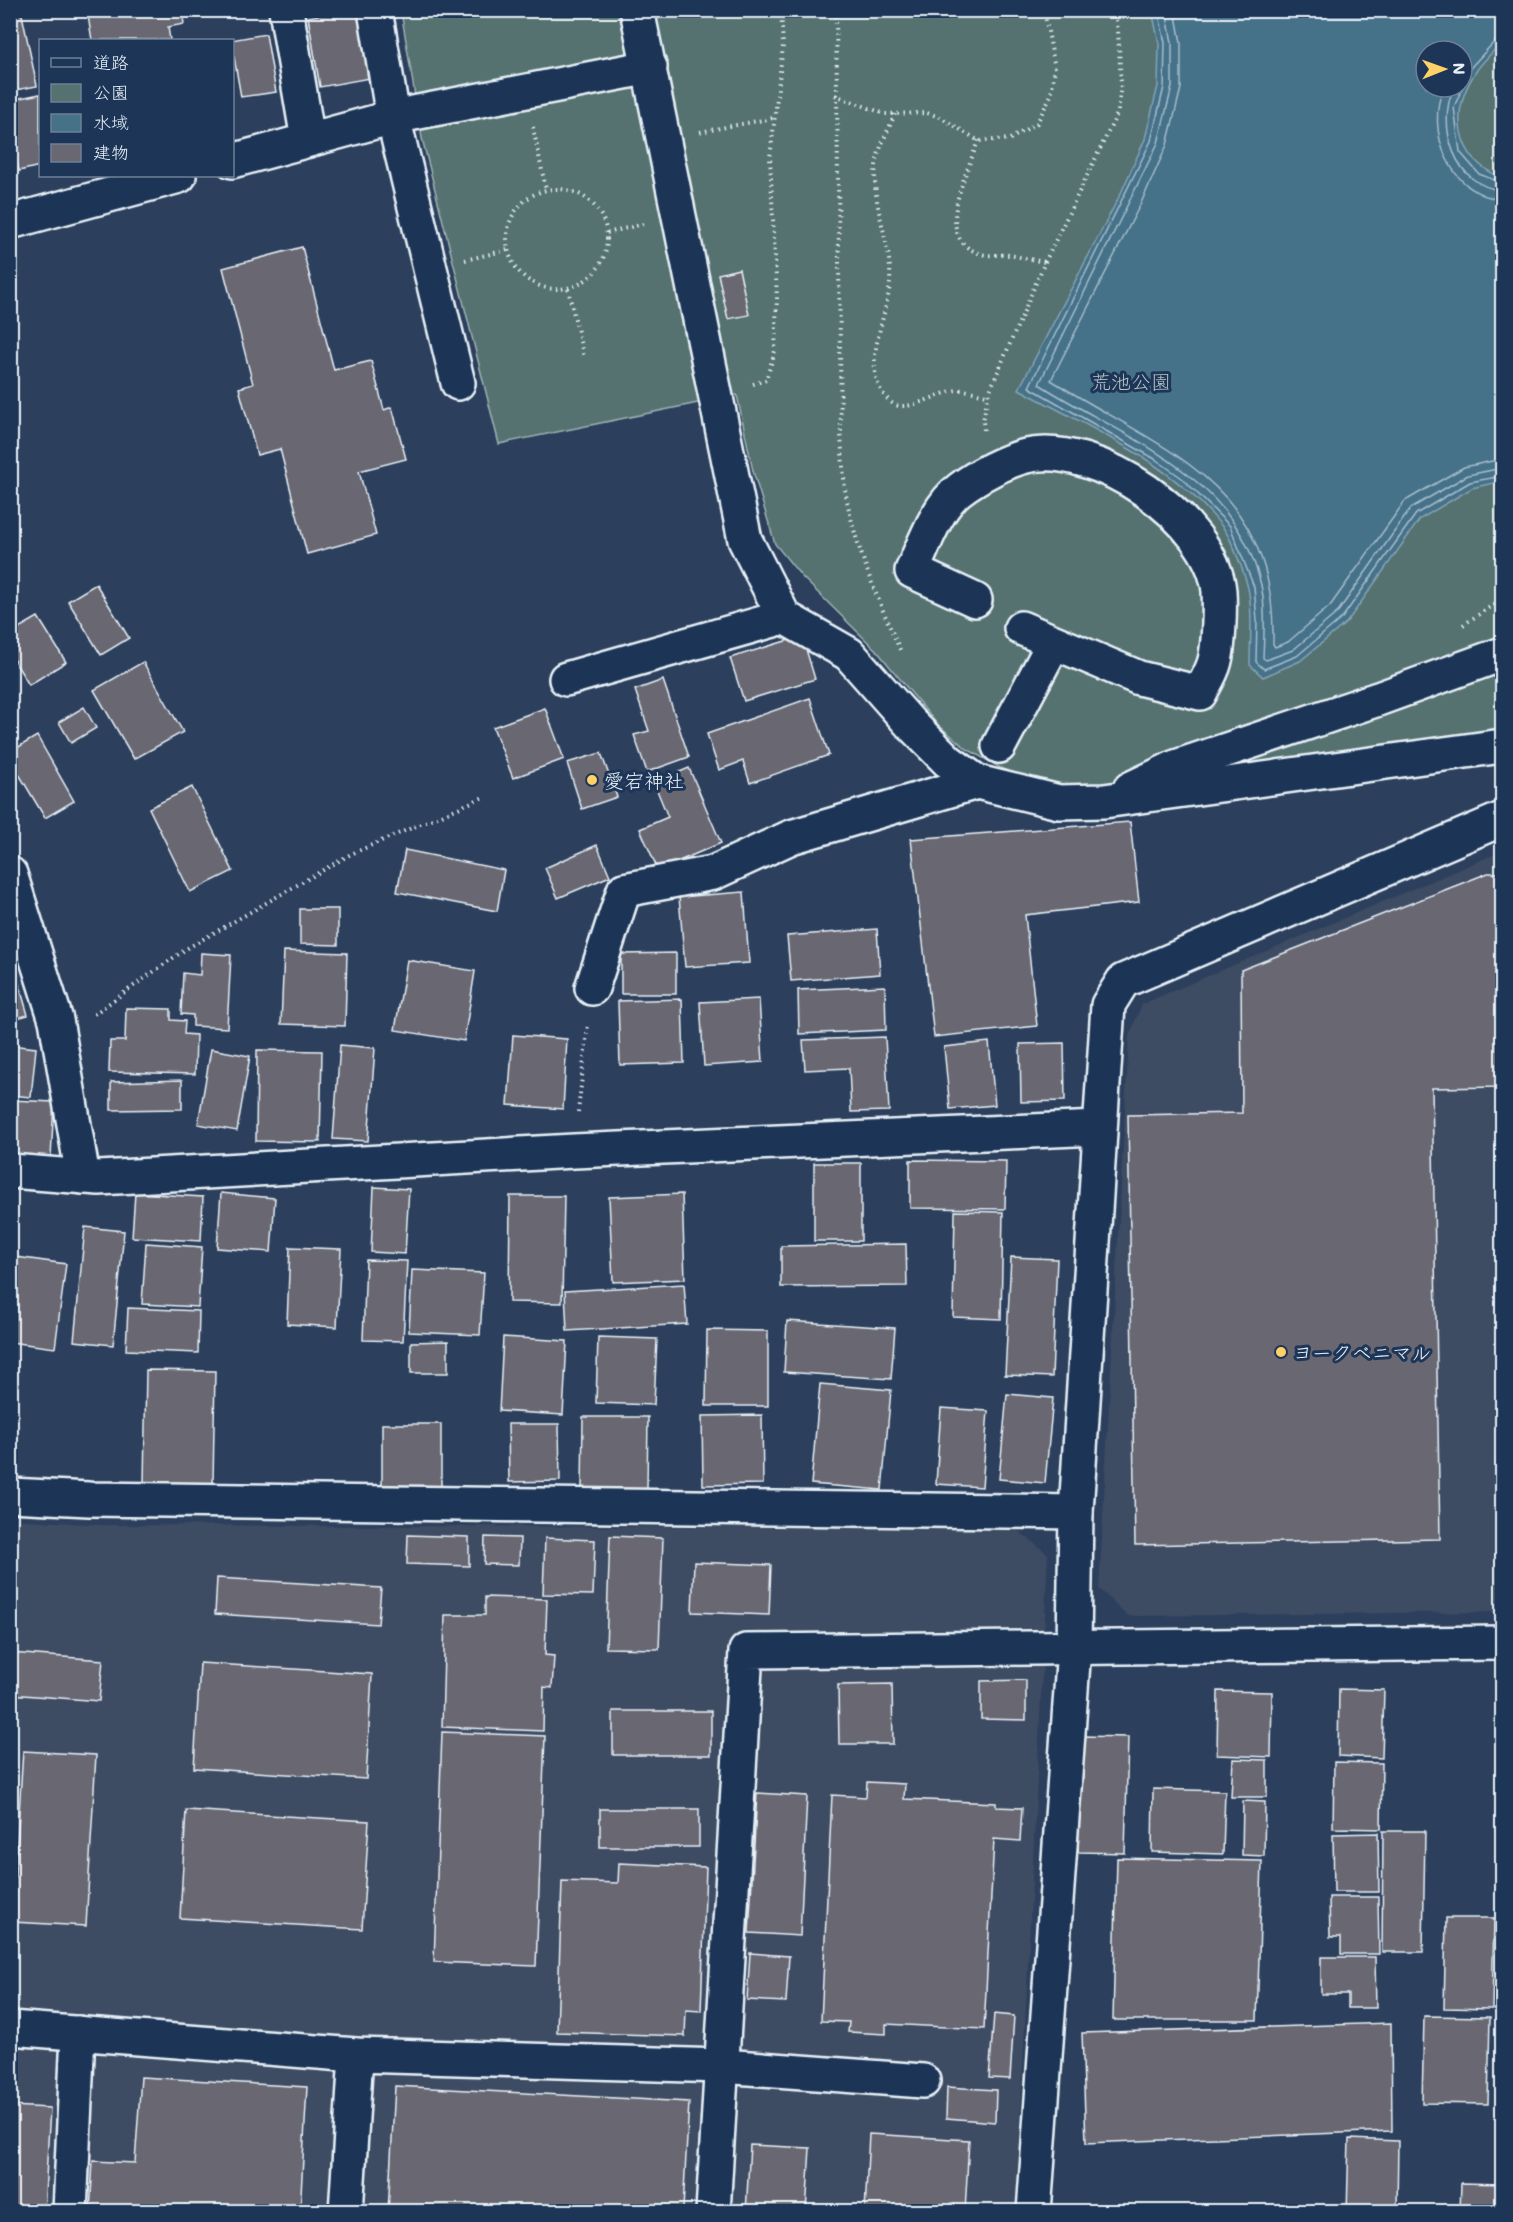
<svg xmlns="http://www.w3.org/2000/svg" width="1513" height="2222" font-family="Mali,'Klee One',sans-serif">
  <rect width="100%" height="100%" fill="#2c3f5c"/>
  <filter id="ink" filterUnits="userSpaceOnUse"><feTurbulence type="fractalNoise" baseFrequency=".0167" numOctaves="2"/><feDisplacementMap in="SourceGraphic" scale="12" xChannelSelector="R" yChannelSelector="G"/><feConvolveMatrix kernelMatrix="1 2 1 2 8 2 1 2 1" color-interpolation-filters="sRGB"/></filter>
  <g filter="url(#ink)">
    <g fill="#3e4b63">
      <path d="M1502,851V1612L1128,1616L1099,1589L1129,1036L1142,1004Z"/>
      <path d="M10,1519L104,1525L1015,1528L1048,1554L1016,2211H11Z"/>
    </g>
    <path fill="#557270" stroke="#9eb2b4" stroke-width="1.5" fill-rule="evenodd" d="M401,11H1502V729L1183,789L1047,784L1006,771L967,749L936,723L877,651L802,577L775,544L753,471L737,395L499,444L422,138ZM1426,51H1462V87H1426Z"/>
    <path fill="#457189" stroke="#86a4b5" stroke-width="1.5" fill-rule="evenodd" d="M1152,11H1502V42C1494,51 1484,60 1477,70C1449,111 1454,158 1502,178V481L1472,488L1420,519L1347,622L1300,661L1263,677L1250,665C1250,640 1253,613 1248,588C1245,575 1232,540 1224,529C1174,463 1090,428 1019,389L1121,193L1145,139L1158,86L1159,43ZM1426,51H1462V87H1426Z"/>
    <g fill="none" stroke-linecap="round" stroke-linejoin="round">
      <g stroke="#a7becc" stroke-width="1.5">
        <path d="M1158,10L1165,43L1164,87L1151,141L1029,387L1155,459L1182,478L1230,526L1254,587L1257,620L1256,662L1264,669L1297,656L1342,618L1416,514L1470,482L1502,476"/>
        <path d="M1166,10L1172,43V87L1158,143L1039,384C1125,439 1235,473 1261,585C1266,608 1264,634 1263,658L1266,660L1293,650L1337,613L1411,508L1468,475L1502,468"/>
        <path d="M1175,10L1181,43V88L1167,145L1141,203L1051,380C1166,453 1277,482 1273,644L1275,647L1288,642L1330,606L1405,501L1464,467L1502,459"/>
        <path d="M1502,38L1496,40L1472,66L1454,107L1460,152L1479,174L1502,183"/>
        <path d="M1444,87C1424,129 1451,197 1502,199"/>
        <path d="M1454,87C1436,125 1454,187 1502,190"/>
      </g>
    </g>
    <g fill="#696872" stroke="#e8f1f8" stroke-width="1.5">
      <path d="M10,10H21L37,86L10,91Z"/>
      <path d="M87,10H182L184,24L168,27L170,40H92Z"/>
      <path d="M346,10H359L370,78L320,87L308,17Z"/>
      <path d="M266,34L276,92L241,97L231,40Z"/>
      <path d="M40,94V166L19,171L10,132V100Z"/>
      <path d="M302,247L334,370L371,361L384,410L392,407L406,459L359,471L376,535L307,554L280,449L257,455L239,388L253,384L223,268Z"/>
      <path d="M739,269L749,315L728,319L718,274Z"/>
      <path d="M96,584L129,638L101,655L68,601Z"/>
      <path d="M38,617L66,662L29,685L10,654V633Z"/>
      <path d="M802,636L815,679L744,701L730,658Z"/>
      <path d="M143,662L183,732L134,759L94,690Z"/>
      <path d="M663,680L689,757L647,772L634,735L649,731L635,690Z"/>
      <path d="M810,698L829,755L750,783L743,761L719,770L707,734Z"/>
      <path d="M84,707L96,728L71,743L59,722Z"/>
      <path d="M545,708L564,759L513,778L493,727Z"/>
      <path d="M37,736L74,801L45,818L10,759V752Z"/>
      <path d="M601,753L617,797L582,809L567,763Z"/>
      <path d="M689,768L721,843L658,870L640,829L668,817L654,783Z"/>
      <path d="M192,787L233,871L190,892L149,808Z"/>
      <path d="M1130,822L1139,902L1025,915L1037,1026L934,1037L911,839Z"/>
      <path d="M597,845L610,876L558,898L545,868Z"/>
      <path d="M405,850L504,870L497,911L397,892Z"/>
      <path d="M1488,873H1502V1087L1432,1088L1440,1539L1135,1545L1128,1115L1242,1113L1241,970Z"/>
      <path d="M744,892L749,963L685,967L679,897Z"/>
      <path d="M300,909H338V945L300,944Z"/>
      <path d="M877,929L880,974L791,981L787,936Z"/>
      <path d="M284,951L347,953L345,1026L281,1024Z"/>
      <path d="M10,953L28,1015L10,1020Z"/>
      <path d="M201,953L231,955L227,1028L193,1026V1015L181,1014L183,973L200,975Z"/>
      <path d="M676,953V994H621V954Z"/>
      <path d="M407,960L475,971L464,1041L395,1030Z"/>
      <path d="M885,986L886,1030L799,1034L798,990Z"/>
      <path d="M682,999L684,1063L620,1065L618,1001Z"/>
      <path d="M759,999L763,1062L704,1066L700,1002Z"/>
      <path d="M126,1008L171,1009V1020L185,1021L184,1034L196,1035L195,1074L109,1072L110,1041H125Z"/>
      <path d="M513,1035L567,1039L563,1109L508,1105Z"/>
      <path d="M885,1037L889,1111L851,1112L849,1068L805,1070L803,1040Z"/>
      <path d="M989,1042L995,1105L950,1109L944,1047Z"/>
      <path d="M1064,1043L1065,1101L1021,1102L1020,1044Z"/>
      <path d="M10,1045L36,1048L31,1097L10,1095Z"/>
      <path d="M340,1045L375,1048L368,1141L333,1139Z"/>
      <path d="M211,1049L250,1056L237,1131L198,1124Z"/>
      <path d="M257,1050L322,1051L320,1142L256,1141Z"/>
      <path d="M182,1080V1109L111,1110V1082Z"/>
      <path d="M10,1100L54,1102L51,1158L10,1156Z"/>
      <path d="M910,1160L1006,1161L1005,1209L910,1208Z"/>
      <rect x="814" y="1163" width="47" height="78"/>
      <path d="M374,1187L409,1189L405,1254L371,1252Z"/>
      <path d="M135,1193L203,1197L201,1241L132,1237Z"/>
      <path d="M221,1193L275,1198L271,1252L217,1248Z"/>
      <path d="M682,1194L685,1279L613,1282L609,1197Z"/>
      <path d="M510,1196H564L562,1303L509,1302Z"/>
      <path d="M955,1211L1003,1212L1001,1319L953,1317Z"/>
      <path d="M85,1227L124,1231L113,1345L74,1341Z"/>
      <path d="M146,1243L202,1247L198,1307L142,1304Z"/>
      <path d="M906,1244L907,1286L781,1287V1246Z"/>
      <path d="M290,1247L341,1249L337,1327L287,1324Z"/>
      <path d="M16,1257L66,1264L55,1348L10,1342V1303Z"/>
      <path d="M1011,1257L1057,1259L1052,1377L1005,1375Z"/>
      <path d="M366,1260L407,1261L403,1341L363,1340Z"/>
      <path d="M412,1270L484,1273L480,1335L409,1332Z"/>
      <path d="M684,1284L687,1324L567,1331L565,1291Z"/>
      <path d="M128,1308L199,1311L198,1353L126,1350Z"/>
      <path d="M787,1321L895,1328L891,1379L784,1372Z"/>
      <path d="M707,1330L768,1331V1406H706Z"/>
      <path d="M503,1337L567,1341L563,1415L499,1411Z"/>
      <path d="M598,1337L657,1339L654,1405L596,1403Z"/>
      <path d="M448,1341V1373H411V1342Z"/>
      <path d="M146,1370L215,1371L213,1484L144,1483Z"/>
      <path d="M820,1384L891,1390L882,1490L811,1484Z"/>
      <path d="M1007,1394L1053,1398L1045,1483L999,1479Z"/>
      <path d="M941,1408L988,1411L982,1487L936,1484Z"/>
      <path d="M762,1415L763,1484L703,1485L702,1416Z"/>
      <path d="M583,1417H648L647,1489L582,1488Z"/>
      <rect x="382" y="1424" width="59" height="64"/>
      <path d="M508,1424H559L560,1481L509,1482Z"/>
      <path d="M408,1535L469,1537V1566L407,1564Z"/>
      <path d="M610,1536L663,1538L659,1649L606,1648Z"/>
      <path d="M485,1537L520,1538L519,1565L484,1564Z"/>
      <path d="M545,1538L595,1540L593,1595L543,1594Z"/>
      <path d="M694,1562L771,1565L769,1615L692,1612Z"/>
      <path d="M217,1578L381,1588L378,1624L215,1614Z"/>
      <path d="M485,1597L547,1599L545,1655L554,1656L552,1688L544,1687L543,1731L442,1727L445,1615H485Z"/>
      <path d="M10,1653L103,1660L99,1701L10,1694Z"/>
      <path d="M200,1663L372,1674L366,1779L194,1768Z"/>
      <path d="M1026,1680V1720L981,1719V1681Z"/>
      <path d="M892,1684L893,1744H839L838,1685Z"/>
      <path d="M1339,1689L1384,1690L1382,1758L1338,1756Z"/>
      <path d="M1218,1691L1272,1692L1271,1757L1217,1755Z"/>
      <rect x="613" y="1711" width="98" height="44"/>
      <path d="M442,1732L545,1736L536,1966L434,1962Z"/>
      <path d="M1081,1736L1128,1737L1125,1853L1078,1852Z"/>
      <path d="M23,1751L96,1755L86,1926L12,1922Z"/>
      <path d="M1233,1759L1267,1760V1797H1231Z"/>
      <path d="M1334,1762L1382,1763L1381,1829L1333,1828Z"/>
      <path d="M867,1782L905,1784L904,1799L996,1803V1807L1022,1808L1020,1841L994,1839L984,2029L886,2024V2034L848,2032L849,2022L821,2021L832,1795L866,1797Z"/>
      <path d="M1153,1789L1225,1791L1223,1854L1152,1852Z"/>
      <path d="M757,1793L807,1796L800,1936L749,1933Z"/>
      <path d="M1243,1801L1265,1802L1264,1856L1242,1855Z"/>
      <rect x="600" y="1809" width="99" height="38"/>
      <path d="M186,1810L369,1821L362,1929L180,1918Z"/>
      <path d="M1383,1831H1425L1423,1952H1382Z"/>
      <path d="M1378,1833L1379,1892H1334L1333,1834Z"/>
      <path d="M1117,1858L1262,1861L1257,2020H1113Z"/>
      <path d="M619,1863L706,1867L701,2011L686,2010L685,2036L557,2032L562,1881L618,1883Z"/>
      <path d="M1329,1897H1378L1379,1954H1341V1937H1330Z"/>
      <path d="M1446,1918H1494L1492,2009L1444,2008Z"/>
      <path d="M750,1953L789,1956L786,2002L747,2000Z"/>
      <path d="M1321,1957H1375L1376,2008H1348V1994H1321Z"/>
      <path d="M994,2014L1014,2016L1010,2079L989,2078Z"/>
      <path d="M1424,2016L1490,2017L1488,2104L1422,2103Z"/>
      <path d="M1391,2023L1392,2131L1086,2143L1082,2033Z"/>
      <path d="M141,2077L307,2087L300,2212H90L93,2161L135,2163Z"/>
      <path d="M395,2086L689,2102L683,2209L641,2207L640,2212H388Z"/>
      <path d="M947,2087L996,2090L995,2122L946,2118Z"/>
      <path d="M10,2106L50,2108L44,2212H10Z"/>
      <path d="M869,2134L969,2140L965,2212H865Z"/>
      <path d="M1349,2139L1398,2141L1397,2212H1347Z"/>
      <path d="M750,2145L810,2148L806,2212H746Z"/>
      <path d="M1461,2183L1502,2184V2212H1460Z"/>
    </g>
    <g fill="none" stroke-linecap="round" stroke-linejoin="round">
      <defs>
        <g id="minor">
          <path d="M286,10L308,140"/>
          <path d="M375,10L393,117L458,383"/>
          <path d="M637,10L745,540L784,617L849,654L910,723L948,761L977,782L1059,802L1104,801L1502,746"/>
          <path d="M232,161L393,117L650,67"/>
          <path d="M10,222L179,176"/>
          <path d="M975,600L912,571C924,545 937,506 960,489C977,476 1005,461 1026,456C1095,440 1212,519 1219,591C1220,608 1219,649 1214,664C1211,674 1205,683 1200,693L1139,678L1021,628"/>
          <path d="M566,679L784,617"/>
          <path d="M999,746L1053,644"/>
          <path d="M1130,789L1176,767L1378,699L1502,654"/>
          <path d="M10,874L56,1020L83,1177"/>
          <path d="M592,988L624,890L713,873L791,837L977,782"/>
          <path d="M10,1171L99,1178L574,1151L1098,1128"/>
          <path d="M10,1495L89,1499L1076,1512"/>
          <path d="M10,2028L356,2055L722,2066L923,2081"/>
          <path d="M70,2212L78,2033"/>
          <path d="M346,2212L356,2055"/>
          <path d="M713,2212L746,1651L1502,1643"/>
          <path d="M1034,2212L1074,1648L1076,1512L1108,1005L1123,981L1502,819"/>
        </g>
      </defs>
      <use href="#minor" stroke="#e8f1f8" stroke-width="38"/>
      <g stroke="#e8f1f8" stroke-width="4" stroke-dasharray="1.5 4.5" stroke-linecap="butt">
        <path d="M836,10L841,433C842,451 843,470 845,489C854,545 878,600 901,652"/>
        <path d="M835,95L885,114L927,113L940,117L979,141L1010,139L1037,123L1051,95L1055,68L1044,10"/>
        <path d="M895,114C889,129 880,145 877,160C868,201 893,242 890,283C887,320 856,374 892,403C906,414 939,392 957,390C966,389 978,394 988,395"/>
        <path d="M533,127L546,190"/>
        <path d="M700,132L773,118"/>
        <path d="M978,140C969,172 927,243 986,255C993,256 1001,254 1009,255C1021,257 1033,260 1045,262"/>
        <circle cx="557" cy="239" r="50"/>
        <path d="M607,233L643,224"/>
        <path d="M465,260L507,250"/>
        <path d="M568,289L584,358"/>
        <path d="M753,384L766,380L775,351L777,298L770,158L783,46L781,10"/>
        <path d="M984,430L983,421L988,395L1045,262L1118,112L1121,84L1118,30L1114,10"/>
        <path d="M1463,625L1502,599"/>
        <path d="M94,1014L186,949L351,854L486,796"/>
        <path d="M578,1112L588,1024"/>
      </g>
      <use href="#minor" stroke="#1d3557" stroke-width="33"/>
    </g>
  </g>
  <g fill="#ffd166" stroke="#1d3557" stroke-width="2">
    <circle cx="592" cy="780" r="6"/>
    <circle cx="1281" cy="1352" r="6"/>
  </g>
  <g text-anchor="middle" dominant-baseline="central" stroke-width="6" stroke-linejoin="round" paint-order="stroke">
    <g font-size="20" fill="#b5c5c8" stroke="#1d3557">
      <text x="1131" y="381">荒池公園</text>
    </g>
    <g font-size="20" fill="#e8f1f8" stroke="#1d3557" text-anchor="start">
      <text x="604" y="780">愛宕神社</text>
      <text x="1293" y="1352">ヨークベニマル</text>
    </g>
  </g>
  <rect width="1513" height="2222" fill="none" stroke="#1d3557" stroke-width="36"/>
  <rect x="18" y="18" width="1477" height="2186" fill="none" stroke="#e8f1f8" stroke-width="2" filter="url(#ink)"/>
  <rect x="39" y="39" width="195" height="138" fill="#1d3557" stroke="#6e8097" stroke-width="1.5"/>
  <rect x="51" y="58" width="30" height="9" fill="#1d3557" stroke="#6e8097" stroke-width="1.5"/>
  <text x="93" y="69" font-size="18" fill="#e8f1f8">道路</text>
  <rect x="51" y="84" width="30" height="18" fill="#557270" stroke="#6e8097" stroke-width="1.5"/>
  <text x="93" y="99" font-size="18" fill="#e8f1f8">公園</text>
  <rect x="51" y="114" width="30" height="18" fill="#457189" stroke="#6e8097" stroke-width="1.5"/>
  <text x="93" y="129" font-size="18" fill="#e8f1f8">水域</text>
  <rect x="51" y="144" width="30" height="18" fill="#696872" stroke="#6e8097" stroke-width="1.5"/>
  <text x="93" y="159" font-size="18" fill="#e8f1f8">建物</text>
  <g transform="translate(1444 69) rotate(89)"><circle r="28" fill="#1d3557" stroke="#6e8097" stroke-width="1.5"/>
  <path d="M0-4.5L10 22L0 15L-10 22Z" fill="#ffd166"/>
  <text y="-9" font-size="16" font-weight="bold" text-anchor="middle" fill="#e8f1f8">N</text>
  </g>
</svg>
